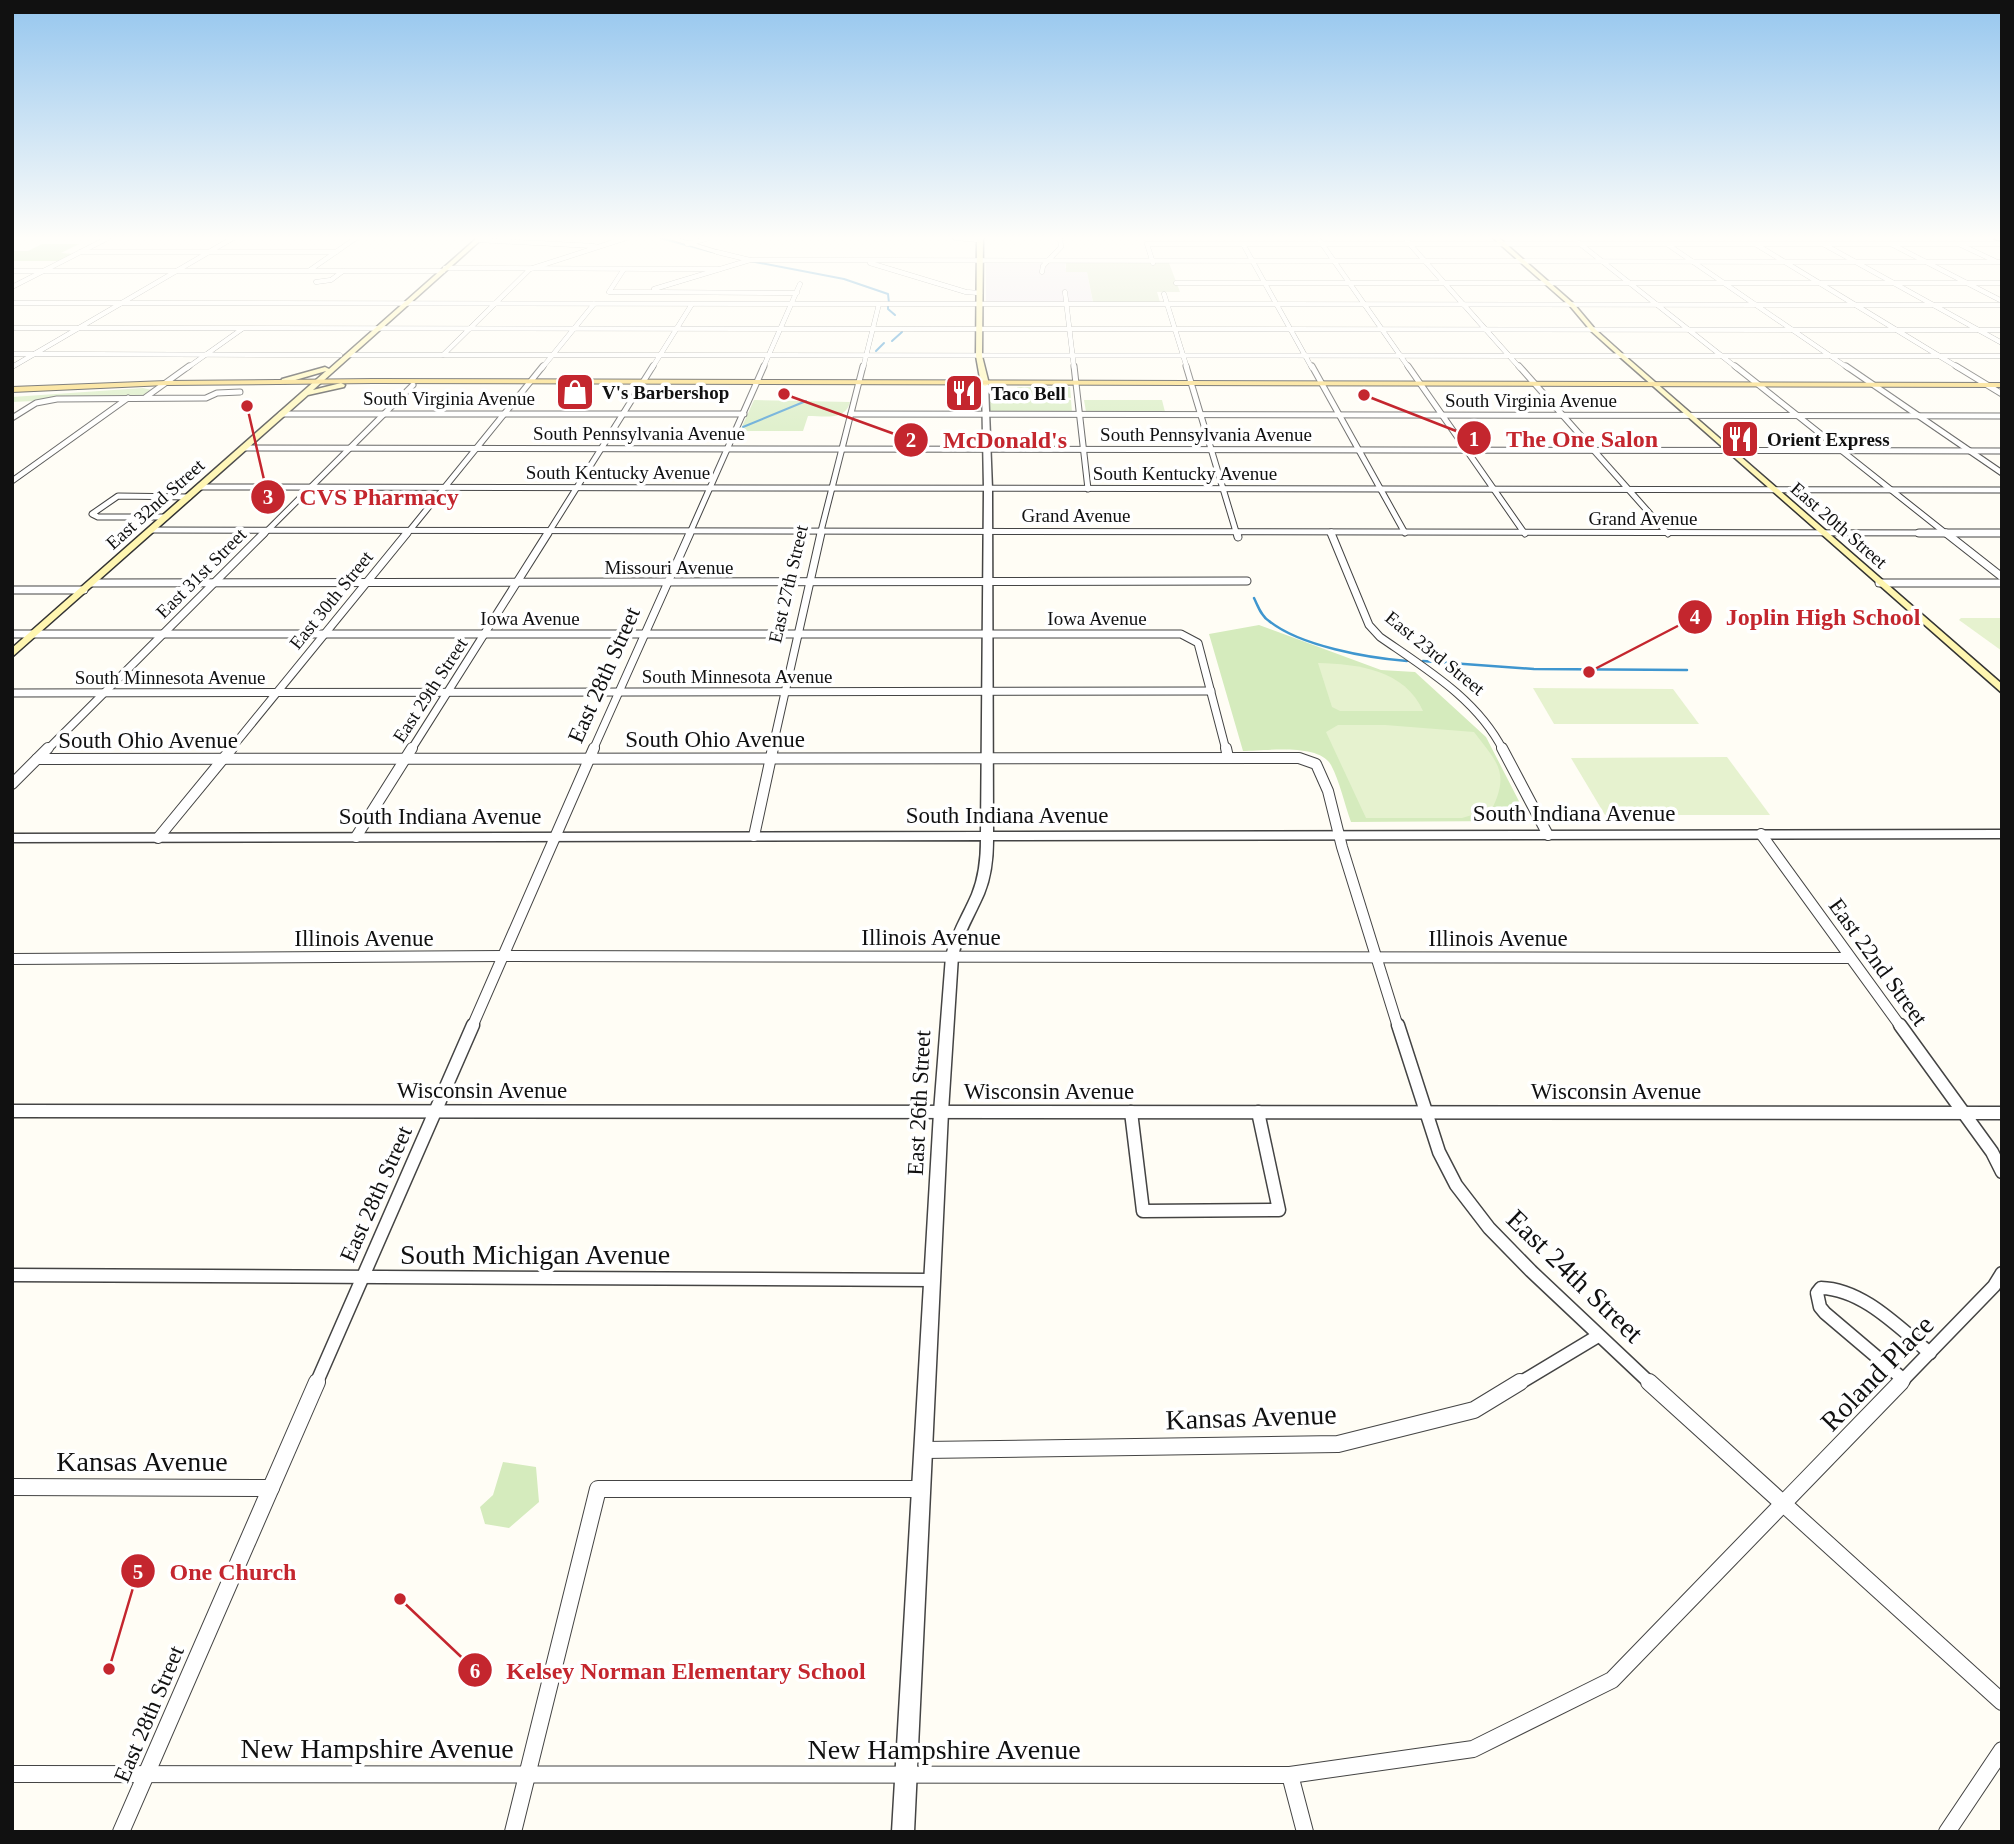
<svg xmlns="http://www.w3.org/2000/svg" width="2014" height="1844" font-family="'Times New Roman',serif">
  <rect width="100%" height="100%" fill="#fffdf5"/>
  <path fill="#eee6ef" d="M986,261L1066,263L1065,268L1087,272L1093,303L986,302Z"/>
  <g fill="#d5ebbd">
    <path d="M1017,387H1070L1071,398L1026,396L1018,398Z"/>
    <path d="M143,388L152,390L142,396L12,402V397Z"/>
    <path d="M754,400L850,402C845,421 826,416 808,416L803,431H740Z"/>
    <path d="M990,400H1071L1072,412H990Z"/>
    <path d="M1084,400H1162L1165,412H1086Z"/>
    <path d="M1259,625L1381,670L1415,672L1486,737L1523,809L1505,821L1351,822C1344,803 1340,782 1331,765C1319,743 1265,751 1243,751L1209,634Z"/>
    <path d="M503,1462L536,1467L539,1502L509,1528L485,1524L480,1507L493,1495Z"/>
  </g>
  <path fill="#b9dc9c" d="M42,244H79L61,253L74,254L60,261H12V251H28Z"/>
  <path fill="#d9e3c4" d="M1066,263H1169L1180,292H1157L1160,302H1093L1087,272H1066Z"/>
  <g fill="#e6f2cf">
    <path d="M1961,618H2002V651L1959,620Z"/>
    <path d="M1318,663C1358,664 1405,670 1423,711H1340L1332,707Z"/>
    <path d="M1533,688L1673,689L1699,724H1554Z"/>
    <path d="M1338,725H1385L1474,732C1497,762 1510,772 1492,809L1462,818H1366L1326,732Z"/>
    <path d="M1727,757L1770,815H1605L1571,758Z"/>
  </g>
  <g fill="none" stroke-linecap="round" stroke-linejoin="round">
    <g stroke="#3f96cf" stroke-width="2">
      <path d="M660,238L712,252"/>
      <path d="M750,261L844,279L888,294L889,303"/>
      <path d="M888,305V309L895,315"/>
      <path d="M892,341L902,332"/>
      <path d="M876,351L884,343"/>
      <path d="M743,427L806,401"/>
    </g>
    <g stroke="#3f96cf" stroke-width="2.5">
      <path d="M1254,598C1258,606 1261,616 1269,621C1300,646 1368,658 1407,661"/>
      <path d="M1423,661L1534,669L1687,670"/>
    </g>
    <defs>
      <path id="pedestrian" d="M672,238L717,252"/>
      <g id="minor-far5">
        <path d="M955,238L980,240"/>
        <path d="M478,240L594,246"/>
        <path d="M1320,241L1409,368"/>
        <path d="M1407,241L1520,368"/>
        <path d="M1579,243L1737,368"/>
        <path d="M687,244L709,238"/>
        <path d="M1243,244L1312,368"/>
        <path d="M1667,244L1848,368"/>
        <path d="M1757,245L1959,368"/>
        <path d="M1825,245L2002,343"/>
        <path d="M1893,245L2002,301"/>
        <path d="M1961,245L1995,261"/>
        <path d="M80,252H336"/>
        <path d="M717,252L750,260L2002,262"/>
        <path d="M870,263L966,292L980,293"/>
        <path d="M1153,263L1147,244H2002"/>
        <path d="M445,268L720,269"/>
        <path d="M624,269L609,292L797,293"/>
        <path d="M310,270L356,238"/>
        <path d="M12,271H443"/>
        <path d="M1042,272L1043,266L1061,247L1060,238"/>
        <path d="M316,282L331,280L343,271"/>
        <path d="M1176,283H2002"/>
        <path d="M12,287L108,238"/>
        <path d="M654,289L750,260"/>
        <path d="M1065,292L1074,368"/>
        <path d="M1164,294L1187,368"/>
        <path d="M12,303L2002,305"/>
        <path d="M12,328L2002,330"/>
        <path d="M12,354L340,355"/>
        <path d="M349,355L2002,356"/>
        <path d="M443,355L530,269L626,238"/>
        <path d="M12,367L233,238"/>
        <path d="M187,368L242,329"/>
        <path d="M542,368L594,304"/>
        <path d="M652,368L692,304"/>
        <path d="M763,368L800,284"/>
        <path d="M863,368L879,304"/>
      </g>
      <g id="minor-far4">
        <path d="M1074,366L1088,489"/>
        <path d="M1186,366L1237,535"/>
        <path d="M1312,366L1405,533"/>
        <path d="M1408,366L1525,534"/>
        <path d="M1519,366L1668,534"/>
        <path d="M1735,366L1948,535"/>
        <path d="M1846,366L2002,473"/>
        <path d="M1956,366L2002,394"/>
        <path d="M146,397L189,366"/>
        <path d="M281,414H744"/>
        <path d="M851,414L2002,416"/>
        <path d="M12,418L36,403L57,399L206,398L217,393L240,392"/>
        <path d="M243,448L2002,451"/>
        <path d="M12,481L128,398"/>
        <path d="M200,487L2002,490"/>
        <path d="M166,517H98L92,514L118,496L189,497"/>
        <path d="M151,530L2002,533"/>
        <path d="M263,535L413,385"/>
        <path d="M406,535L543,366"/>
        <path d="M547,535L653,366"/>
        <path d="M689,535L764,366"/>
        <path d="M820,535L863,366"/>
      </g>
      <g id="minor-far3">
        <path d="M1237,533L1238,537"/>
        <path d="M1331,533L1369,625L1380,637C1426,669 1477,699 1503,750"/>
        <path d="M1919,533H2002"/>
        <path d="M1946,533L2002,577"/>
        <path d="M92,583L1247,581"/>
        <path d="M1879,583H2002"/>
        <path d="M12,590H84"/>
        <path d="M12,634H1181L1198,643L1226,750"/>
        <path d="M12,693L1211,691"/>
        <path d="M47,750L264,533"/>
        <path d="M230,750L407,533"/>
        <path d="M411,750L548,533"/>
        <path d="M593,750L690,533"/>
        <path d="M772,750L821,533"/>
      </g>
      <g id="minor-far2">
        <path d="M1226,748L1228,757"/>
        <path d="M1502,748L1548,835"/>
        <path d="M37,759L1299,758L1316,764L1328,791L1342,847L1398,1027"/>
        <path d="M12,784L48,748"/>
        <path d="M1761,834L1901,1027"/>
        <path d="M754,836L773,748"/>
        <path d="M356,837L412,748"/>
        <path d="M158,838L232,748"/>
        <path d="M12,959L503,956L1850,958"/>
        <path d="M472,1027L594,748"/>
      </g>
      <g id="minor-far1">
        <path d="M1398,1025L1439,1152L1456,1185L1489,1228L1531,1271L1651,1384"/>
        <path d="M1900,1025L1992,1152L2002,1172"/>
        <path d="M12,1111L2002,1113"/>
        <path d="M1131,1112L1143,1211L1279,1210L1258,1112"/>
        <path d="M12,1275L932,1280"/>
        <path d="M1904,1380L1825,1313L1820,1307L1817,1293L1821,1288C1863,1289 1899,1328 1930,1353"/>
        <path d="M316,1384L473,1025"/>
        <path d="M1518,1384L1598,1336"/>
        <path d="M1899,1384L1994,1286L2002,1273"/>
      </g>
      <g id="minor">
        <path d="M1649,1382L2002,1702"/>
        <path d="M924,1450L1338,1444L1474,1410L1520,1382"/>
        <path d="M12,1487L271,1488"/>
        <path d="M12,1774L1290,1775L1473,1749L1612,1680L1901,1382"/>
        <path d="M1290,1775L1305,1832"/>
        <path d="M121,1832L317,1382"/>
        <path d="M513,1832L598,1489H922"/>
        <path d="M1947,1832L2002,1750"/>
      </g>
      <g id="tertiary">
        <path d="M1995,238H2002V241L1995,239Z"/>
        <path d="M985,382L988,384L992,489L993,832L2002,830V838L993,840C993,858 991,877 984,894C974,917 964,931 958,956L948,1112L914,1832H892L934,1112L946,956C952,931 962,917 972,894C979,877 981,858 981,840L12,842V834L981,832L984,489L982,384Z"/>
      </g>
      <g id="secondary">
        <path d="M477,238H483L313,390L341,383L345,385L344,387L308,395L12,657V648L326,371L285,383L281,381L282,379L325,367L329,369Z"/>
        <path d="M977,238H983L982,356L989,384L985,386L981,384L976,356Z"/>
        <path d="M1493,238H1499L1574,304L1595,329L1624,355L2002,684V693L1620,357L1591,331L1570,306Z"/>
      </g>
      <path id="primary" d="M373,379L2002,383V387L373,383L166,385L12,392V387L166,381Z"/>
    </defs>
    <use href="#pedestrian" stroke="#444" stroke-width="4.5"/>
    <use href="#minor-far5" stroke="#444" stroke-width="5"/>
    <use href="#minor-far4" stroke="#444" stroke-width="7"/>
    <use href="#minor-far3" stroke="#444" stroke-width="9"/>
    <use href="#minor-far2" stroke="#444" stroke-width="12"/>
    <use href="#minor-far1" stroke="#444" stroke-width="15"/>
    <use href="#minor" stroke="#444" stroke-width="18"/>
    <use href="#tertiary" stroke="#444" stroke-width="3"/>
    <use href="#secondary" stroke="#333" stroke-width="3"/>
    <use href="#primary" stroke="#222" stroke-width="2"/>
    <use href="#pedestrian" stroke="#fff" stroke-width="3.5"/>
    <use href="#minor-far5" stroke="#fff" stroke-width="4.5"/>
    <use href="#minor-far4" stroke="#fff" stroke-width="5"/>
    <use href="#minor-far3" stroke="#fff" stroke-width="7"/>
    <use href="#minor-far2" stroke="#fff" stroke-width="10"/>
    <use href="#minor-far1" stroke="#fff" stroke-width="12"/>
    <use href="#minor" stroke="#fff" stroke-width="16"/>
    <use href="#tertiary" fill="#fff" fill-rule="evenodd"/>
    <use href="#secondary" fill="#fff6b0" fill-rule="evenodd"/>
    <use href="#primary" fill="#f9d66b" fill-rule="evenodd"/>
  </g>
  <linearGradient id="sky" x2="0" y2="1"><stop stop-color="#95c6ee"/><stop offset="0.48" stop-color="#fffefa"/><stop offset="1" stop-color="#fffefa" stop-opacity="0"/></linearGradient>
  <rect width="2014" height="496" fill="url(#sky)"/>
  <defs>
    <symbol id="shop-square" viewBox="-11 -11 22 22"><rect x="-9" y="-9" width="18" height="18" rx="4" fill="#c4262e" stroke="#fff"/><path d="M-5-2.5h2.3a2.7 3.5 0 0 1 5.4 0H5L5.5 6h-11ZM-1.5-2.5h3a1.5 2.3 0 0 0-3 0Z" fill="#fff"/></symbol>
    <symbol id="restaurant-square" viewBox="-11 -11 22 22"><rect x="-9" y="-9" width="18" height="18" rx="4" fill="#c4262e" stroke="#fff"/><path d="M-5-6h1v4h1v-4h1v4h1v-4h1v5L-1.5 .5V6h-2V.5L-5-1ZM5-6V6H3V1.5H1.5Q1.5-4 5-6Z" fill="#fff"/></symbol>
  </defs>
  <g fill-rule="evenodd">
    <use href="#shop-square" x="553" y="370" width="44" height="44"/>
    <use href="#restaurant-square" x="942" y="371" width="44" height="44"/>
    <use href="#restaurant-square" x="1718" y="417" width="44" height="44"/>
  </g>
  <g text-anchor="middle" dominant-baseline="central" stroke-width="7" stroke-linejoin="round" paint-order="stroke">
    <g font-size="19" font-weight="bold" fill="#111" stroke="#fff" text-anchor="start">
      <text x="602" y="392">V's Barbershop</text>
      <text x="991" y="393">Taco Bell</text>
      <text x="1767" y="439">Orient Express</text>
    </g>
    <g font-size="19" fill="#111" stroke="#fff">
      <text x="449" y="398">South Virginia Avenue</text>
      <text x="1531" y="400">South Virginia Avenue</text>
      <text x="639" y="433">South Pennsylvania Avenue</text>
      <text x="1206" y="434">South Pennsylvania Avenue</text>
      <text x="618" y="472">South Kentucky Avenue</text>
      <text x="1185" y="473">South Kentucky Avenue</text>
      <text transform="translate(155 504) rotate(-42)">East 32nd Street</text>
      <text x="1076" y="515">Grand Avenue</text>
      <text x="1643" y="518">Grand Avenue</text>
      <text transform="translate(1839 525) rotate(41)">East 20th Street</text>
      <text x="669" y="567">Missouri Avenue</text>
      <text transform="translate(201 573) rotate(-45)">East 31st Street</text>
      <text transform="translate(788 584) rotate(-77)">East 27th Street</text>
      <text transform="translate(331 600) rotate(-51)">East 30th Street</text>
      <text x="530" y="618">Iowa Avenue</text>
      <text x="1097" y="618">Iowa Avenue</text>
      <text transform="translate(1435 653) rotate(39)">East 23rd Street</text>
      <text x="737" y="676">South Minnesota Avenue</text>
      <text x="170" y="677">South Minnesota Avenue</text>
      <text transform="translate(430 690) rotate(-57)">East 29th Street</text>
    </g>
    <g font-size="23" fill="#111" stroke="#fff">
      <text transform="translate(604 675) rotate(-66)">East 28th Street</text>
      <text x="715" y="739">South Ohio Avenue</text>
      <text x="148" y="740">South Ohio Avenue</text>
      <text x="1574" y="813">South Indiana Avenue</text>
      <text x="1007" y="815">South Indiana Avenue</text>
      <text x="440" y="816">South Indiana Avenue</text>
      <text x="931" y="937">Illinois Avenue</text>
      <text x="364" y="938">Illinois Avenue</text>
      <text x="1498" y="938">Illinois Avenue</text>
      <text transform="translate(1878 962) rotate(54)">East 22nd Street</text>
      <text x="482" y="1090">Wisconsin Avenue</text>
      <text x="1049" y="1091">Wisconsin Avenue</text>
      <text x="1616" y="1091">Wisconsin Avenue</text>
      <text transform="translate(919 1103) rotate(-87)">East 26th Street</text>
      <text transform="translate(376 1194) rotate(-66)">East 28th Street</text>
      <text transform="translate(149 1714) rotate(-67)">East 28th Street</text>
    </g>
    <g font-size="28" fill="#111" stroke="#fff">
      <text x="535" y="1254">South Michigan Avenue</text>
      <text transform="translate(1575 1276) rotate(44)">East 24th Street</text>
      <text transform="translate(1877 1373) rotate(-46)">Roland Place</text>
      <text transform="translate(1251 1417) rotate(-2)">Kansas Avenue</text>
      <text x="142" y="1461">Kansas Avenue</text>
      <text x="377" y="1748">New Hampshire Avenue</text>
      <text x="944" y="1749">New Hampshire Avenue</text>
    </g>
  </g>
  <path fill="none" stroke="#c4262e" stroke-width="2.5" d="M1364 395L1474 438M784 394L911 440M247 406L268 497M1589 672L1695 617M109 1669L138 1571M400 1599L475 1670"/>
  <g fill="#c4262e" stroke="#fff" stroke-width="2.5">
    <circle cx="1364" cy="395" r="7"/>
    <circle cx="784" cy="394" r="7"/>
    <circle cx="247" cy="406" r="7"/>
    <circle cx="1589" cy="672" r="7"/>
    <circle cx="109" cy="1669" r="7"/>
    <circle cx="400" cy="1599" r="7"/>
    <circle cx="1474" cy="438" r="18"/>
    <circle cx="911" cy="440" r="18"/>
    <circle cx="268" cy="497" r="18"/>
    <circle cx="1695" cy="617" r="18"/>
    <circle cx="138" cy="1571" r="18"/>
    <circle cx="475" cy="1670" r="18"/>
  </g>
  <g font-size="21" text-anchor="middle" font-weight="bold" fill="#fff">
    <text x="1474" y="446">1</text>
    <text x="911" y="447">2</text>
    <text x="268" y="504">3</text>
    <text x="1695" y="624">4</text>
    <text x="138" y="1579">5</text>
    <text x="475" y="1678">6</text>
  </g>
  <g font-size="24" text-anchor="middle" font-weight="bold" fill="#c4262e" stroke="#fff" stroke-width="7" stroke-linejoin="round" paint-order="stroke">
    <text x="1582" y="447">The One Salon</text>
    <text x="1005" y="448">McDonald's</text>
    <text x="379" y="505">CVS Pharmacy</text>
    <text x="1823" y="625">Joplin High School</text>
    <text x="233" y="1580">One Church</text>
    <text x="686" y="1679">Kelsey Norman Elementary School</text>
  </g>
  <rect width="2014" height="1844" fill="none" stroke="#111111" stroke-width="28"/>
</svg>
